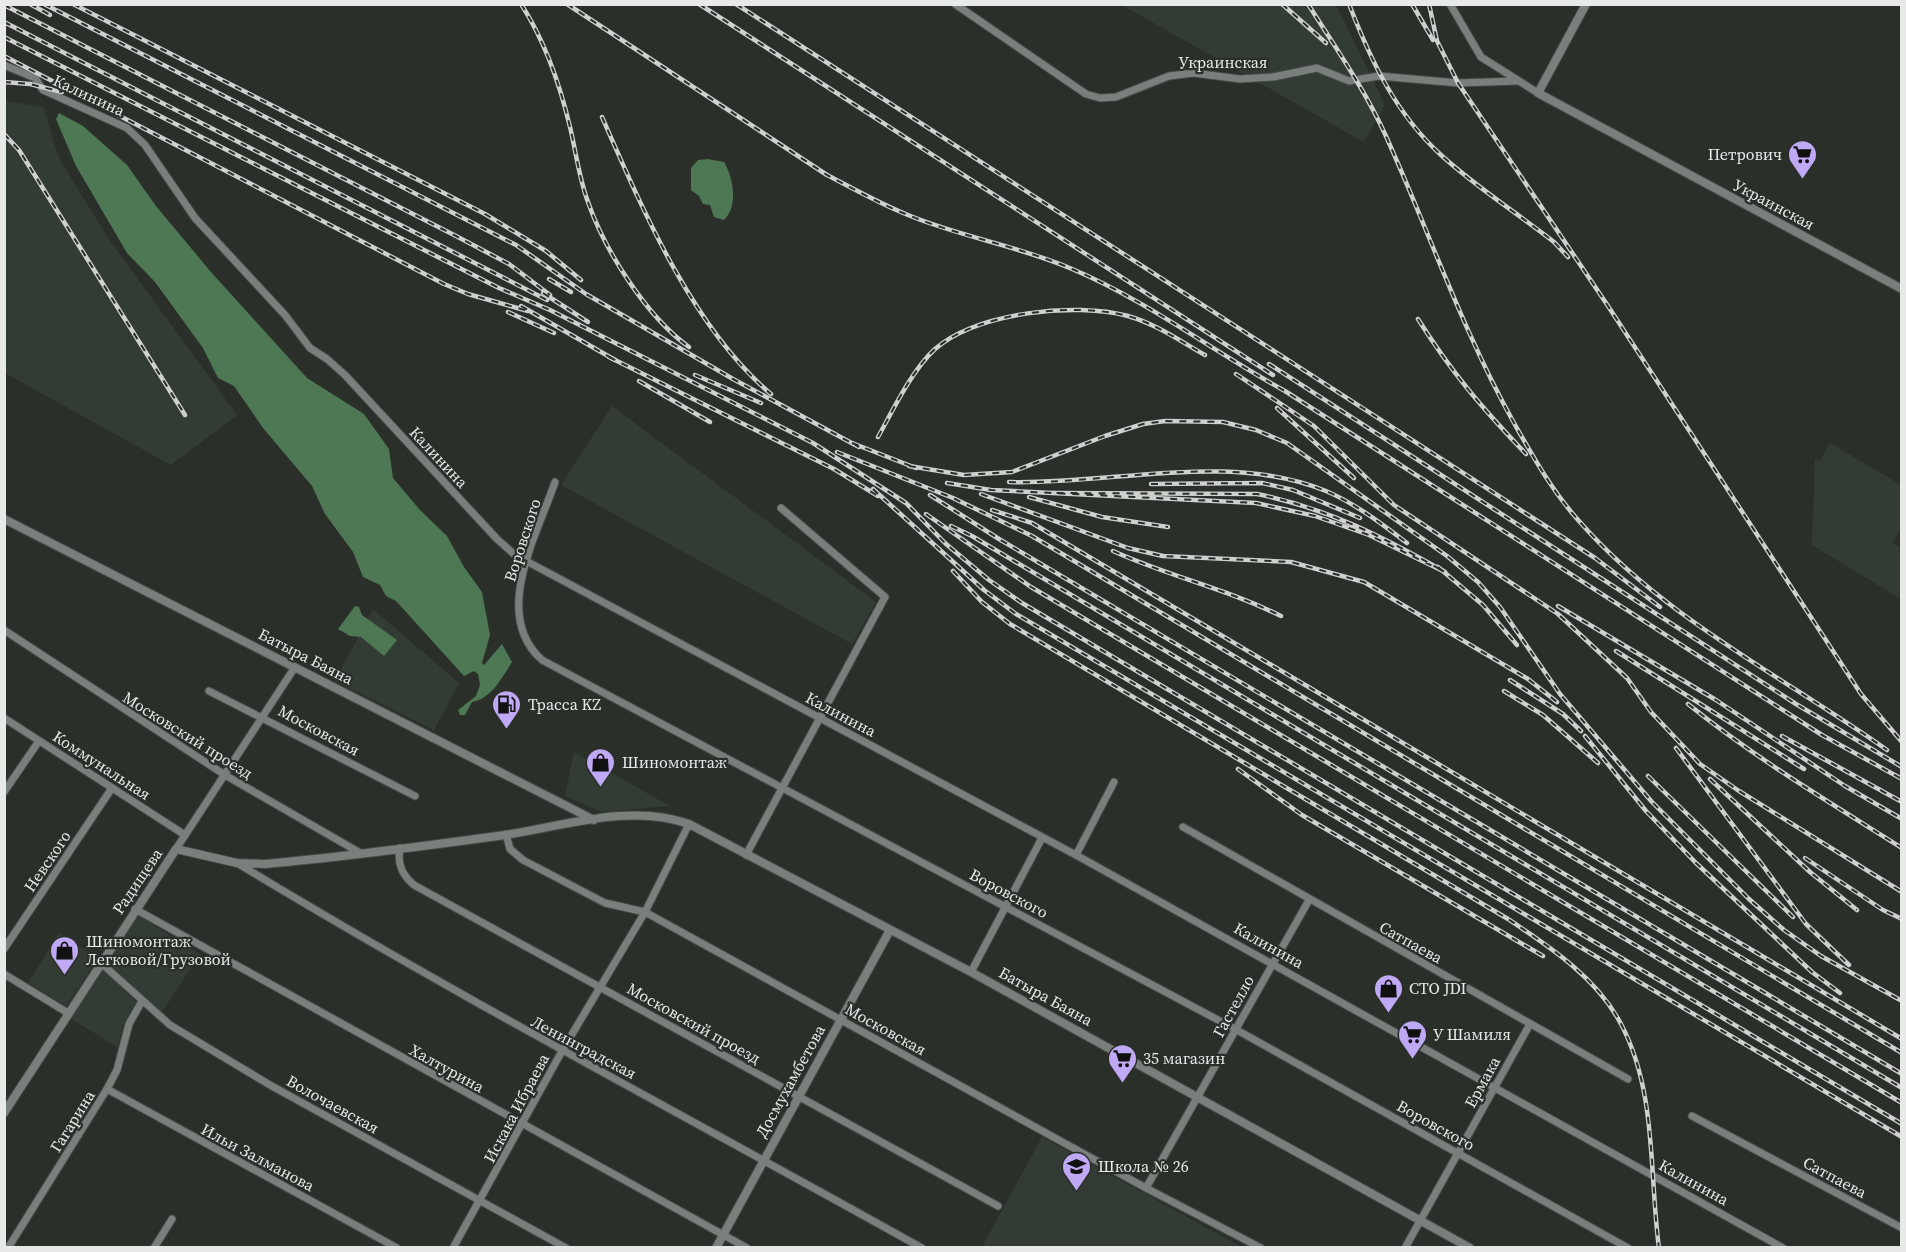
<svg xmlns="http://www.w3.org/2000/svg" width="1906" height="1252" font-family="'Source Serif 4',serif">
  <rect width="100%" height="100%" fill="#2a2f2a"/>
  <g fill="#333c34">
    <path d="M1122,5H1336L1385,105L1364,142Z"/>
    <path d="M4,101L43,107L59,158L108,238L237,415L171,465L5,373Z"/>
    <path d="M612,406L876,602L852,644L561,485Z"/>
    <path d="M1830,443L1901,485V527L1893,543L1901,549V599L1812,545L1815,459L1820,461Z"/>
    <path d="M373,609L459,683L434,730L335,681Z"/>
    <path d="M574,752L670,806L601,812L565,796Z"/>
    <path d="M137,915L200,954L162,1012L106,961Z"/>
    <path d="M59,933L98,958L66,1006L28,983Z"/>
    <path d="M102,969L136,1002L124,1023L117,1047L70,1018Z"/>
    <path d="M1042,1137L1238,1245L1237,1248L982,1247Z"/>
  </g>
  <g fill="#4d7853">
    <path d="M59,113L83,126L127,165L156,206L211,272L307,378L364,414L389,449L393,478L420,510L447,536L464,567L482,592L490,635L482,663L484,665L502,644L512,662C502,678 491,699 472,702L465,715H460L458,710L476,696L480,685L478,674L474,671L464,676L396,601L386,596L380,585L363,577L353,552L325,514L312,486L263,428L234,386L218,378L203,348L155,282L127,253L76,166L56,119Z"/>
    <path d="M708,159L724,162C733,177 739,206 724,220L714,217L710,205L703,204L699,196L691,190V168L698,160Z"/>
    <path d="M355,606L359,607L362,615L397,640L384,656L361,637L350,636L338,629Z"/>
  </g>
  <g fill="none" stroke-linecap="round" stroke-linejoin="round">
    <defs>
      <g id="minor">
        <path d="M955,4L1086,94L1100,98L1116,97L1169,76L1194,73L1240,79L1273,77L1317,68L1349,81L1379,76L1458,83L1517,81"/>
        <path d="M1450,4L1481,57L1538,93"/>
        <path d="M4,65L35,78L43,90L127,128L145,145L195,218L285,315L310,348L327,359L345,375L497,539L515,555L1076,855L1783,1248"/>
        <path d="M555,482C537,535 491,615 542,660L1235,1029L1628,1248"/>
        <path d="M4,630L225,775L362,854"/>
        <path d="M209,691L415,796"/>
        <path d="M4,718L185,835"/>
        <path d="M4,792L39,741"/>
        <path d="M1183,827L1628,1079"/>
        <path d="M506,834L510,849L523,860L605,903L645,912L1146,1188L1261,1248"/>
        <path d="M400,848C397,864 402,875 414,885L998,1206"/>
        <path d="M176,849L295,667"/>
        <path d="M746,855L885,597L781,508"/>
        <path d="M1076,855L1114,782"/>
        <path d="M237,863C461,999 693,1120 922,1248"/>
        <path d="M135,909L747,1248"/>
        <path d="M4,949L112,788"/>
        <path d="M101,963L170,1025L270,1085L566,1248"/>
        <path d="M971,972L1042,838"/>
        <path d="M4,974L68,1013"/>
        <path d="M107,1089L397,1248"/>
        <path d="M1692,1116L1902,1228"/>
        <path d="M1146,1188L1309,900"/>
        <path d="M8,1248L107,1089L117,1070L129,1024L142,1001"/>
        <path d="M154,1248L172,1219"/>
        <path d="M453,1248L562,1051L645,912L689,824"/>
        <path d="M1405,1248L1530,1024"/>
      </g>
      <g id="tertiary">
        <path d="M1586,4L1538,93L1902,289"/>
        <path d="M4,519L594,820"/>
        <path d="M4,1113L176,849L237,863L265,864C345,857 425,846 505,835C564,826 631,803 689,824L971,972L1470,1248"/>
        <path d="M716,1248L890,930"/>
      </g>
    </defs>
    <use href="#minor" stroke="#454a46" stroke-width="9"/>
    <use href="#tertiary" stroke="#454a46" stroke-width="10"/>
    <use href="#minor" stroke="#797f7a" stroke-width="7"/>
    <use href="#tertiary" stroke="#797f7a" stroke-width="8"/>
    <defs>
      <g id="rail">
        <path d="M30,4L50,15"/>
        <path d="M44,4L516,245L586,294L733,379L859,447"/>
        <path d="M73,4L485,214L546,251L581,280"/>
        <path d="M521,4C545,41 560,85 570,127C576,152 579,178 588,202C605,251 647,317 689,347"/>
        <path d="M567,4L827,175C854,189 880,204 908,215C961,237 1019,246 1072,269C1146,300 1214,352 1285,391L1822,735L1902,779"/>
        <path d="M699,4L1273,375"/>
        <path d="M736,4L1595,558L1660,607"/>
        <path d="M1282,4L1326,43"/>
        <path d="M1308,4C1335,47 1364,88 1385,134C1429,231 1462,330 1514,423C1534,458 1552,491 1579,521C1664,618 1782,676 1887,750"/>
        <path d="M1349,4C1371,61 1396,114 1441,155C1476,187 1517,213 1554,242L1568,257"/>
        <path d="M1412,4L1433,40"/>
        <path d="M1429,4L1437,41L1458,83L1608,306L1861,694L1902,742"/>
        <path d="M4,5L456,236L509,264L550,295"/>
        <path d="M4,22L547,300"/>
        <path d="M4,37L499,288L550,310L813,443L906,503L946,544L989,580L1022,603L1902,1124"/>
        <path d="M4,56L444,284L468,294L528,311"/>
        <path d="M4,82L30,84L62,92"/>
        <path d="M602,117C642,208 693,329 771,394"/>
        <path d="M4,134L19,150L185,415"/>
        <path d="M549,279L571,292"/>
        <path d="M543,293L588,322"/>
        <path d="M521,306L615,360"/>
        <path d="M508,312L554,333"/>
        <path d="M1418,319C1452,373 1482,408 1526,454"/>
        <path d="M609,357L834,469L878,496"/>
        <path d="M1269,364L1796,704L1902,767"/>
        <path d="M1236,374L1314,426L1394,505L1558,614L1627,678L1651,712L1700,764L1739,791L1902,892"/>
        <path d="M695,375L761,403"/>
        <path d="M639,381L710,422"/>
        <path d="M1277,408L1354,478"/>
        <path d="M878,437C893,410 912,370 935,349C978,312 1075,302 1128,316C1156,324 1180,341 1205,355"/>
        <path d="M852,443L916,468"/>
        <path d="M837,452L953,498L1032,536L1902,1053"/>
        <path d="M909,466L964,475L1012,472L1105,436L1143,424L1165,421L1223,422L1256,430L1287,443L1447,556L1478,582L1500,607L1560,694L1652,802L1749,899L1784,930L1821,956L1902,1001"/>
        <path d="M1009,482C1112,485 1228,451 1326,491C1356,504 1382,524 1407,543"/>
        <path d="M947,483L991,490L1256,503L1315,516L1369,535L1445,572C1383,537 1327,508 1257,494L1053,493"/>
        <path d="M1151,484L1262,483L1293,490L1360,518"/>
        <path d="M873,489L984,590L1016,614L1902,1137"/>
        <path d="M981,494L1128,548L1163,556L1291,562L1364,582L1528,679L1557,702"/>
        <path d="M930,495L999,539L1902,1074"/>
        <path d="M1029,497L1102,517L1168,527"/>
        <path d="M992,510L1032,523L1902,1039"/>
        <path d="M926,514L1031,587L1902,1103"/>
        <path d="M951,526L972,536L1902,1088"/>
        <path d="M1113,551C1168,576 1227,589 1281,616"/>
        <path d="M1438,567L1483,605L1517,645"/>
        <path d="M953,571L982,602L1010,624L1508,919C1550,947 1597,978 1621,1024C1657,1092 1649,1173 1659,1248"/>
        <path d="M1558,606L1716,700L1845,786L1902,819"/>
        <path d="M1616,651L1804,769"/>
        <path d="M1510,680L1563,714L1581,731"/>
        <path d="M1504,691L1543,715L1598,763"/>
        <path d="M1688,704C1755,758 1829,802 1902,848"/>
        <path d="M1585,736L1646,811L1696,863L1812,972L1840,993"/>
        <path d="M1782,736L1902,802"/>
        <path d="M1676,748L1806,924L1849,965"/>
        <path d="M1238,769L1302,815L1543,956"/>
        <path d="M1648,776L1793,917"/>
        <path d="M1710,779L1810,872L1857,910"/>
        <path d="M1805,858L1883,910L1902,919"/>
      </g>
    </defs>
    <use href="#rail" stroke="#ced1ce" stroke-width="4.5"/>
    <use href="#rail" stroke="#2a2f2a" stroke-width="2" stroke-dasharray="7" stroke-linecap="butt"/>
  </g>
  <defs>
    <symbol id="supermarket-pin" viewBox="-11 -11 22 30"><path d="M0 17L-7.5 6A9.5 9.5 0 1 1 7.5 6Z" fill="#bfa8f4" stroke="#2a2f2a"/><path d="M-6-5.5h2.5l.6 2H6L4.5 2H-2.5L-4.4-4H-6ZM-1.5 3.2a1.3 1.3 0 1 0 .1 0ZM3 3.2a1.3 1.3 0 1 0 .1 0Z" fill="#111"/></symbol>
    <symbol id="fuel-pin" viewBox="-11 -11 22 30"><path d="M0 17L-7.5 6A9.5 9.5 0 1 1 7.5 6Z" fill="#bfa8f4" stroke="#2a2f2a"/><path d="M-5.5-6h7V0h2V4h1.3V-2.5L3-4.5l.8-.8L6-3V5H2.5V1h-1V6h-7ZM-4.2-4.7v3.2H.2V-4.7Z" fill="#111"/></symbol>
    <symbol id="shop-pin" viewBox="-11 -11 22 30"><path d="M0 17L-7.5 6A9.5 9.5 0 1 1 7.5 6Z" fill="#bfa8f4" stroke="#2a2f2a"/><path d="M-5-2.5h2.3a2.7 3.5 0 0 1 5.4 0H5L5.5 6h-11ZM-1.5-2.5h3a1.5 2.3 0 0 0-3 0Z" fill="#111"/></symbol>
    <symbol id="school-pin" viewBox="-11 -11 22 30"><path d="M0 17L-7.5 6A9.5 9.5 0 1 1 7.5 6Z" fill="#bfa8f4" stroke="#2a2f2a"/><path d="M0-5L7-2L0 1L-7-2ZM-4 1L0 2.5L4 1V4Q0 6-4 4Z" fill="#111"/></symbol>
  </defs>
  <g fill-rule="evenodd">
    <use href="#supermarket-pin" x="1786" y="138" width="33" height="45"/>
    <use href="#fuel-pin" x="490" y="688" width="33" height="45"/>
    <use href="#shop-pin" x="584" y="746" width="33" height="45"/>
    <use href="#shop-pin" x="48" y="934" width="33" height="45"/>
    <use href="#shop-pin" x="1372" y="972" width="33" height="45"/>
    <use href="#supermarket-pin" x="1396" y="1018" width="33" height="45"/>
    <use href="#supermarket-pin" x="1106" y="1042" width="33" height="45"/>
    <use href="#school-pin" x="1060" y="1150" width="33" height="45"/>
  </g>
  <g text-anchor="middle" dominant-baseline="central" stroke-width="4.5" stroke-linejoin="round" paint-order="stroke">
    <g font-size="16" fill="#e7eae7" stroke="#2a2f2a">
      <text x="1223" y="62">Украинская</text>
      <text transform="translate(89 95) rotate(25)">Калинина</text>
      <text transform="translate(1774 204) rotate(28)">Украинская</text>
      <text transform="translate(439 457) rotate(47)">Калинина</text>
      <text transform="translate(522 540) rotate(-72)">Воровского</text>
      <text transform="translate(306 656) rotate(27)">Батыра Баяна</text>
      <text transform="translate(841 714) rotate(28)">Калинина</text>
      <text transform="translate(319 730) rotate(28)">Московская</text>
      <text transform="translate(188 735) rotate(32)">Московский проезд</text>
      <text transform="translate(102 765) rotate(33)">Коммунальная</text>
      <text transform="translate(47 861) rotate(-56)">Невского</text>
      <text transform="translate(137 881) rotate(-56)">Радищева</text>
      <text transform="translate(1009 893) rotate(28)">Воровского</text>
      <text transform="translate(1411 942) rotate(29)">Сатпаева</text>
      <text transform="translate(1269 945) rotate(29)">Калинина</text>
      <text transform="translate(1046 996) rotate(29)">Батыра Баяна</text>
      <text transform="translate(1233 1006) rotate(-61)">Гастелло</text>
      <text transform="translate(694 1023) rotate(29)">Московский проезд</text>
      <text transform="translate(886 1029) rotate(29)">Московская</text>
      <text transform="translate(584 1047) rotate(28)">Ленинградская</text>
      <text transform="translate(447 1068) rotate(29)">Халтурина</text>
      <text transform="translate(790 1081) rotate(-61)">Досмухамбетова</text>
      <text transform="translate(1482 1082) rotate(-61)">Ермака</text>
      <text transform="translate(333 1104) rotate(29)">Волочаевская</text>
      <text transform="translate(516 1108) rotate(-62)">Искака Ибраева</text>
      <text transform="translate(72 1121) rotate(-58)">Гагарина</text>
      <text transform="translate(1436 1125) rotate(29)">Воровского</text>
      <text transform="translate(258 1157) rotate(28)">Ильи Залманова</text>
      <text transform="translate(1835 1177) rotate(28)">Сатпаева</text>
      <text transform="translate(1694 1182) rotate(29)">Калинина</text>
    </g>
    <g font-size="16" fill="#e7eae7" stroke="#2a2f2a" text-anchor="start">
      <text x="1782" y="154" text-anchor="end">Петрович</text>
      <text x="528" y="704">Трасса KZ</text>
      <text x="622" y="762">Шиномонтаж</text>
      <text x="86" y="941">Шиномонтаж<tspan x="86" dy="18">Легковой/Грузовой</tspan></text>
      <text x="1409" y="988">СТО JDI</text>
      <text x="1433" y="1034">У Шамиля</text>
      <text x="1143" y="1058">35 магазин</text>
      <text x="1098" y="1166">Школа № 26</text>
    </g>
  </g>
  <rect width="1906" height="1252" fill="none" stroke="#e7eae7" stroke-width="12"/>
</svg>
